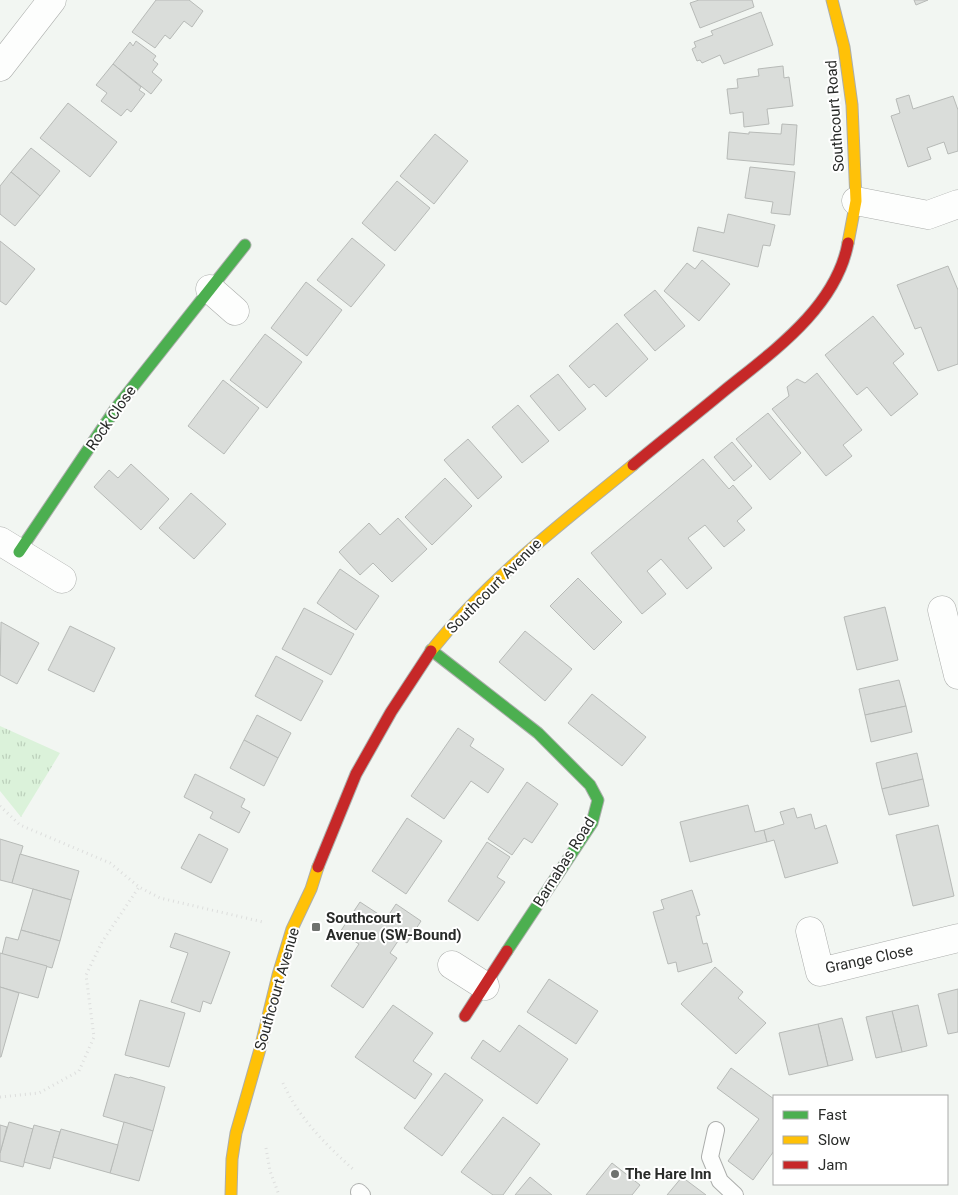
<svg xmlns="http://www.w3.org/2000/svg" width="958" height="1195" font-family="Roboto,sans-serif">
  <defs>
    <pattern id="grass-tufts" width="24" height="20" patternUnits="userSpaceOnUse" patternTransform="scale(1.25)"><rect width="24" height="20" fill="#dbf2da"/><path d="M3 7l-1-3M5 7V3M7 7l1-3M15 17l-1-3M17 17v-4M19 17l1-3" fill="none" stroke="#bcd0bb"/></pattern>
  </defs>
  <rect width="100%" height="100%" fill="#f2f6f2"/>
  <path fill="url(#grass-tufts)" d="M0,726L60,753L21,817L0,791Z"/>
  <g fill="#daddda" stroke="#b7bab7">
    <path d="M156,0H189L203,11L192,27L184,21L170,39L165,35L155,48L132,32Z"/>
    <path d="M699,0H752L754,7L700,28L690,3Z"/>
    <path d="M914,0H928L916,5Z"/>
    <path d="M761,12L773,45L724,64L720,55L702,63L700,60L697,61L692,49L696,47L694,42L713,35L711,31Z"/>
    <path d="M136,41L156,56L153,60L158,64L152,72L162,80L151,94L113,64L130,42L133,46Z"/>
    <path d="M113,64L141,87L139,90L145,94L131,112L127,109L121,116L101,101L107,93L96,85Z"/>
    <path d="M783,66L784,78L789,77L793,106L767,109L769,124L744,127L743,112L730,114L727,89L738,88L737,79L759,76L758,69Z"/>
    <path d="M909,95L913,109L953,96L958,110V151L948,154L944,142L927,148L931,159L908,167L891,116L900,113L896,99Z"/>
    <path d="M68,103L117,142L90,177L40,138Z"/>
    <path d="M782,124L797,125L794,165L727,159L729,132L749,134V132L781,134Z"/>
    <path d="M435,134L468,161L434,204L400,176Z"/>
    <path d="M31,148L60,171L40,196L11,172Z"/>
    <path d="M750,167L795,172L790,215L771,213L773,202L745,198Z"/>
    <path d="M11,172L40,196L15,226L0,214V186Z"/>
    <path d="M397,181L430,208L395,251L362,223Z"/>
    <path d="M728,214L775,225L770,246L763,245L758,267L693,251L698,227L724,233Z"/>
    <path d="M352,238L385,265L351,307L317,280Z"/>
    <path d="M0,241L35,269L6,305L0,301Z"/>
    <path d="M702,260L730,284L699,321L664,291L687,263L695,269Z"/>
    <path d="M948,266L958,290V364L938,371L921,327L915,329L897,285Z"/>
    <path d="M306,282L342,310L307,356L271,328Z"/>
    <path d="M655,290L685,326L655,351L624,315Z"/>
    <path d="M873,316L904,354L893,363L918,394L891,416L867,387L857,395L825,355Z"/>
    <path d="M617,323L648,359L606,397L594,384L589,388L569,366Z"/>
    <path d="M265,334L302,362L267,408L230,380Z"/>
    <path d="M817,373L862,430L843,445L852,456L826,476L772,409L789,396L787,387L797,379L805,383Z"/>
    <path d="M558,374L586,409L559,431L530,396Z"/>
    <path d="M223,380L259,408L224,454L188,426Z"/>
    <path d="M518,405L549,441L522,463L492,427Z"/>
    <path d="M768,413L801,453L770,480L736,439Z"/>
    <path d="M468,439L502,477L478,499L444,460Z"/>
    <path d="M732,442L752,466L734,481L714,457Z"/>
    <path d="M703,459L729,489L733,485L752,508L737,521L745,530L724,547L705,525L688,538L712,568L687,589L661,559L647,571L666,594L642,614L591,553Z"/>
    <path d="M131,464L169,499L141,530L94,487L109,470L118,478Z"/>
    <path d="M445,478L472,506L432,545L405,517Z"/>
    <path d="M191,493L226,524L194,559L159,528Z"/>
    <path d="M398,518L427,549L392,582L373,563L360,575L339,552L369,523L380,535Z"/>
    <path d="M340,569L379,596L356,630L317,603Z"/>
    <path d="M578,578L622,622L594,650L550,606Z"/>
    <path d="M885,607L898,660L857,670L844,617Z"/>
    <path d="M304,608L354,634L331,675L282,649Z"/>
    <path d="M1,622L39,643L17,684L0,675Z"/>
    <path d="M70,626L115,648L94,692L48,670Z"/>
    <path d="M525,631L572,669L545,701L499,662Z"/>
    <path d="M276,656L323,681L301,721L255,696Z"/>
    <path d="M899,680L906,706L865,715L859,689Z"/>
    <path d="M592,694L646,737L622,766L568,723Z"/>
    <path d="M906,706L912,732L871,742L865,715Z"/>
    <path d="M257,715L291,733L278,758L244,740Z"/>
    <path d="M458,728L474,739L470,746L504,769L488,793L471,781L444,819L411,796Z"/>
    <path d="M244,740L278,758L264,786L230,768Z"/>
    <path d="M917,753L923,779L882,789L876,763Z"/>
    <path d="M195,774L245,799L241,807L250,812L239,833L210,818L213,812L184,797Z"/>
    <path d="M923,779L929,806L889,815L882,789Z"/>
    <path d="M527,782L558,804L532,843L524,838L512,855L488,839Z"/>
    <path d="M748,805L755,832L764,830L767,842L690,862L680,822Z"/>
    <path d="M794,808L797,818L811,814L815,829L826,825L838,863L785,878L774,840L767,842L764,830L784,824L780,812Z"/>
    <path d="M407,818L442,841L406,894L372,871Z"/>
    <path d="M938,825L954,896L913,906L896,835Z"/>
    <path d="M199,834L228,849L211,883L181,868Z"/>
    <path d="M0,839L23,846L12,883L0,880Z"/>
    <path d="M487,842L510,857L497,877L505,882L478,921L448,901Z"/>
    <path d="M20,854L79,871L71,900L12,883Z"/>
    <path d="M33,889L71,900L60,941L21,930Z"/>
    <path d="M692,890L700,915L696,916L703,944L707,943L712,962L678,972L676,962L668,964L653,912L664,909L661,900Z"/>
    <path d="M360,902L386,919L396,904L421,921L407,943L400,938L390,953L397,958L363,1008L331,986L359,944L340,932Z"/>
    <path d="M21,930L60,941L52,968L2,954L6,937L18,940Z"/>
    <path d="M175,933L230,952L211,1004L203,1001L200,1012L171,1002L188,953L170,947Z"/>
    <path d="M0,953L47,966L38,998L0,987Z"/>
    <path d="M715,967L743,992L738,998L766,1023L736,1054L681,1004Z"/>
    <path d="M549,979L598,1011L576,1044L527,1012Z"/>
    <path d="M0,987L19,993L1,1057H0Z"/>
    <path d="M958,989V1032L948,1034L938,994Z"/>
    <path d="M140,1000L185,1013L169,1067L125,1055Z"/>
    <path d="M393,1005L433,1033L413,1061L432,1074L415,1099L355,1057Z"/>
    <path d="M918,1005L927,1046L902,1052L892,1011Z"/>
    <path d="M892,1011L902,1052L876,1058L866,1017Z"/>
    <path d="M842,1018L853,1060L828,1066L818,1024Z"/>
    <path d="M818,1024L828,1066L789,1075L779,1033Z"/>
    <path d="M519,1025L568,1059L537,1104L471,1058L483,1040L500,1052Z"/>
    <path d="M731,1068L774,1099V1151L753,1180L728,1161L759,1119L717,1088Z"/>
    <path d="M445,1073L483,1100L442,1156L404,1128Z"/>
    <path d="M115,1074L129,1078L130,1077L165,1087L153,1131L103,1116Z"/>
    <path d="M503,1117L540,1144L503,1195H493L461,1172Z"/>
    <path d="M9,1122L33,1129L23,1167L0,1161V1153Z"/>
    <path d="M124,1122L153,1131L139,1181L110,1173Z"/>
    <path d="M0,1125L7,1127L0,1153Z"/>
    <path d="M34,1125L60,1132L50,1169L24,1162Z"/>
    <path d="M61,1129L118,1145L110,1173L53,1157Z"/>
    <path d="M612,1163L640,1185L632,1195H586Z"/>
    <path d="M530,1177L552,1195H515Z"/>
    <path d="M682,1177L706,1195H667Z"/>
  </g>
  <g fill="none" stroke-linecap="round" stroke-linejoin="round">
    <defs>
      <g id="lane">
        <path d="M716,1130L710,1157L720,1181L735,1195"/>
        <path d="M359,1192L362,1195"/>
      </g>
      <g id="street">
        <path d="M0,67L52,0"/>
        <path d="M856,201L928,215L958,204"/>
        <path d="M210,289L235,311"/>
        <path d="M0,541L62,579"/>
        <path d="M942,610L958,675"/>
        <path d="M810,931L820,972L958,938"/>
        <path d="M452,965L485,986"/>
      </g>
      <g id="fast">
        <path d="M19,552L116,408L245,245"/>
        <path d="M431,650L538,733L590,785L598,800L592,823L507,951"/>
      </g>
      <g id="slow">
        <path d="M832,0L844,47L852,105L856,201L848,243"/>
        <path d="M431,651C488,579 562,523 633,465"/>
        <path d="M231,1195L232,1159L236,1133L260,1049L278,975L292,929L311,889L318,867"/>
      </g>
      <g id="jam">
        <path d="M633,465C663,440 694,416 724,391C772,352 836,308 848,243"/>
        <path d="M318,867L356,774L391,712L431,651"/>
        <path d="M465,1016L507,951"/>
      </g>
    </defs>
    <use href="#lane" stroke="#acaeac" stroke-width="18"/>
    <use href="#street" stroke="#acaeac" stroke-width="29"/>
    <use href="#fast" stroke="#acaeac" stroke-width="13"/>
    <use href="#slow" stroke="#acaeac" stroke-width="13"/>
    <use href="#jam" stroke="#acaeac" stroke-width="13"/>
    <g stroke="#dddedd" stroke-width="3" stroke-dasharray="1 4" stroke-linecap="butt">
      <path d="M0,806L20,825L110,863L139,887L160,898L263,922"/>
      <path d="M283,1083C298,1117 326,1145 354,1170"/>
      <path d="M0,1097L39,1093L79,1071L94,1037L86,975L102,942L139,887"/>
      <path d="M266,1148L270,1171L279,1195"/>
    </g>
    <use href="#lane" stroke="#fdfefd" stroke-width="16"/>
    <use href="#street" stroke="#fdfefd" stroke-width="28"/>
    <use href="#fast" stroke="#4caf50" stroke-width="11"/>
    <use href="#slow" stroke="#ffc107" stroke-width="11"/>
    <use href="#jam" stroke="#c62828" stroke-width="11"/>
  </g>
  <g fill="#6f726f" stroke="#fff" stroke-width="2">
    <rect x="311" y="922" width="10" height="10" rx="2.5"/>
    <circle cx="615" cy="1174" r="5"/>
  </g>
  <g text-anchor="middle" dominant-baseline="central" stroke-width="4" stroke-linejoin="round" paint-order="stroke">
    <g font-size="15" fill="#292b29" stroke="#fff">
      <text transform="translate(835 116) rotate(-94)">Southcourt Road</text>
      <text transform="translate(111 418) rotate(-55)">Rock Close</text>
      <text transform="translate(494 586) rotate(-45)">Southcourt Avenue</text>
      <text transform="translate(564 862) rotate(-58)">Barnabas Road</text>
      <text transform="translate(869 959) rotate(-12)">Grange Close</text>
      <text transform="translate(277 989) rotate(-74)">Southcourt Avenue</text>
    </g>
    <g font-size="15" font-weight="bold" fill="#292b29" stroke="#fff" text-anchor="start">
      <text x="326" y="918">Southcourt<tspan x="326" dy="17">Avenue (SW-Bound)</tspan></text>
      <text x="625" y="1174">The Hare Inn</text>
    </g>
  </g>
  <rect x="773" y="1095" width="175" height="90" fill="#ffffff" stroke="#a9aaa9"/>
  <rect x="783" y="1111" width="25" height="8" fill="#4caf50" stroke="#a9aaa9"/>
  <text x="818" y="1120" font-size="15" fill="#292b29">Fast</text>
  <rect x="783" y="1136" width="25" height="8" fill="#ffc107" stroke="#a9aaa9"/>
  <text x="818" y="1145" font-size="15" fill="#292b29">Slow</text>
  <rect x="783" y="1161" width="25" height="8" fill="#c62828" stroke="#a9aaa9"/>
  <text x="818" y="1170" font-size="15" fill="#292b29">Jam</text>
</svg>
